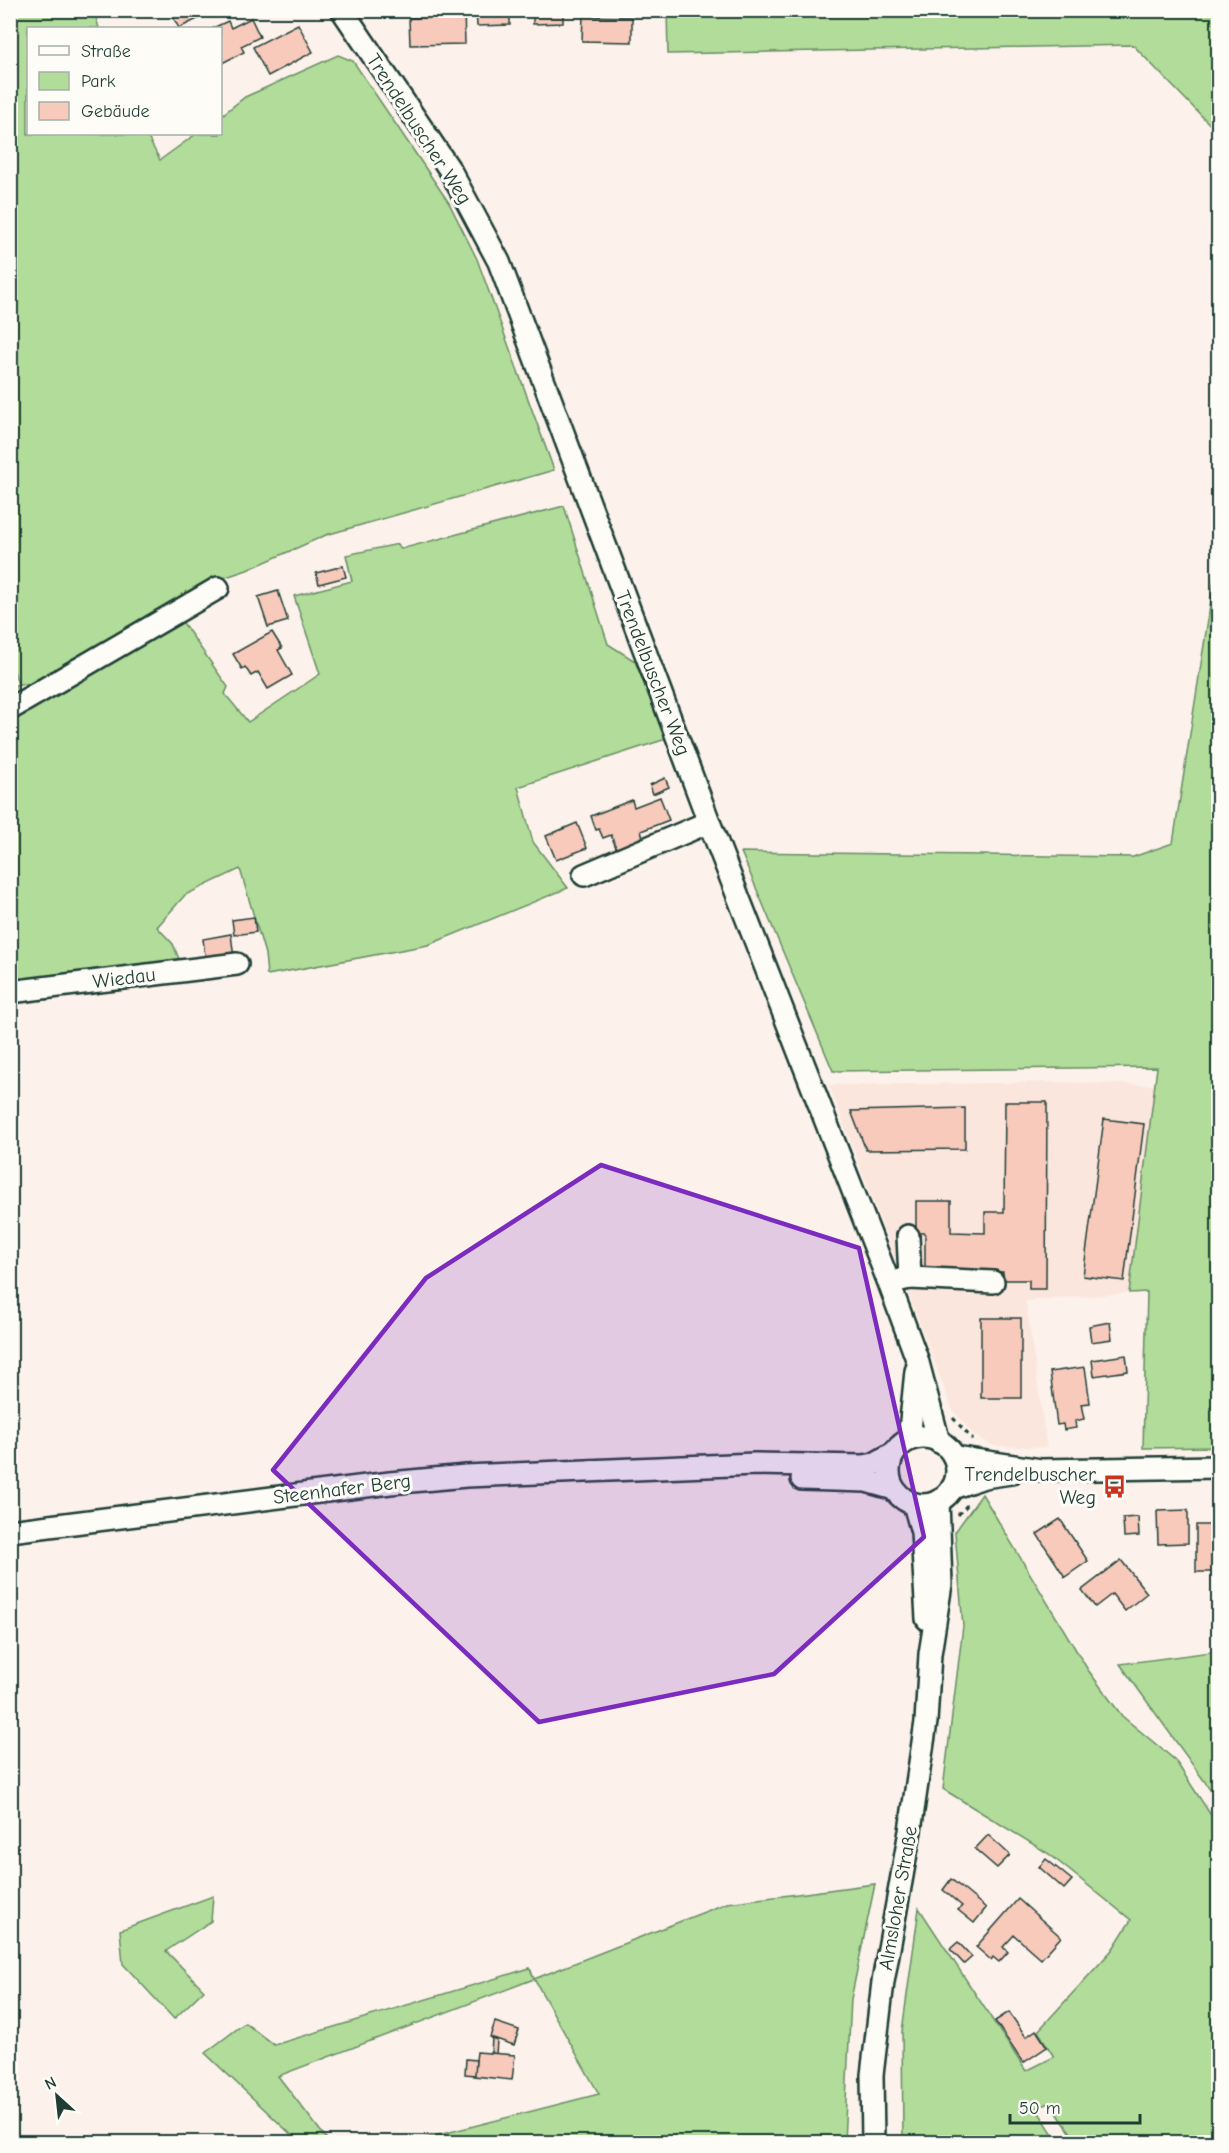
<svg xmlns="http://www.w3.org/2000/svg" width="1229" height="2153" font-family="'Comic Neue',sans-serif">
  <rect width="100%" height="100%" fill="#fcf2eb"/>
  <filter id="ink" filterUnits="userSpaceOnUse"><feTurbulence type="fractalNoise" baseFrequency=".0167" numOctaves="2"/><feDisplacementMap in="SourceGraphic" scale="12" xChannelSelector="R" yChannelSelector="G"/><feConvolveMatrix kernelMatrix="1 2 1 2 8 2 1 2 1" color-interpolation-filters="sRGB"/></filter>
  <g filter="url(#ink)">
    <path fill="#fbe6dd" d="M1055,1082L1155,1085L1129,1293L1026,1301L1047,1448L994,1446L974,1435L952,1409L829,1085Z"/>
    <g fill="#b1dc99" stroke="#688c66" stroke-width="1.5">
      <path d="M10,11H94L99,28H28V134H146L160,160L196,134H220L221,116L245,97L338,55L353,61L449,203L477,259L554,470L326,535L247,570L199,586L32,684H18L12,716L179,617L228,687L225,694L248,722L320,674L294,596L352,581L346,555L398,544L401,549L564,506L608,644L635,661L666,739L518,787L533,842L568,888L428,945L267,975L265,954L240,869L185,895L157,927L173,944L181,964L11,982L10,687L18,684L11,662L10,625L19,621L10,594Z"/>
      <path d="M667,11H1218V133L1133,45L668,54Z"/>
      <path d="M1218,555V1447L1143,1448L1147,1292L1129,1293L1157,1067L833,1071L741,852L1133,857L1173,843Z"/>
      <path d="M982,1494L1088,1670L1122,1716L1175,1760L1218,1826V2142H1077L1050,2103L1036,2108L1058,2142H903L902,2031L919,1908L1026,2071L1054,2057L1038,2031L1112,1950L1131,1920L1049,1854L943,1789L963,1626L955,1532Z"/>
      <path d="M1218,1651V1800L1120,1664Z"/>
      <path d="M875,1884L851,1999L844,2142H411L599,2094L534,1979L278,2076L329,2142H299L205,2053L245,2023L274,2045L530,1968L534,1979L727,1903Z"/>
      <path d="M213,1896L211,1921L166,1951L204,1990L174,2019L123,1964L120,1930Z"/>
    </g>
    <g fill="#f8cabc" stroke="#1f3d34" stroke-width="1.5">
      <path d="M169,10H212V12L179,28Z"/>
      <path d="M437,10H464L465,44L410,45L409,18L437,17Z"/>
      <path d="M476,10H510V25L477,26Z"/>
      <path d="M533,10H563V23L533,24Z"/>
      <path d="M583,16L632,17V42L582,41Z"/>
      <path d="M251,18L260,37L241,46L244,52L220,64V28H213L228,21L231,28Z"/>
      <path d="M298,24L313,52L268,76L253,47Z"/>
      <path d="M343,566L346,577L319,584L316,573Z"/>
      <path d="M278,591L288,621L268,627L258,597Z"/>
      <path d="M272,632L282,648L278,650L292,675L268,689L258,672L251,676L245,667L242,669L233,654Z"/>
      <path d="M665,778L669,787L653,794L650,785Z"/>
      <path d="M660,797L669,820L641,831L644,840L617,850L611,835L603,838L599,829L596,830L591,816L632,800L634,807Z"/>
      <path d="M577,823L587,848L556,860L546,836Z"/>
      <path d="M254,917L256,932L234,935L232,920Z"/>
      <path d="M231,934L234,958L206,963L203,939Z"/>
      <path d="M1005,1102H1047L1046,1289H1029V1280H1003V1272H925V1233H916V1201H951V1232L985,1233V1212H1004Z"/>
      <path d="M965,1108V1149L866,1150L851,1111Z"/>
      <path d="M1104,1119L1144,1124L1124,1281L1083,1276Z"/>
      <rect x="981" y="1318" width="40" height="80"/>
      <path d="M1110,1322L1112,1339L1091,1342L1089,1326Z"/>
      <path d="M1126,1355L1128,1371L1094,1376L1092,1360Z"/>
      <path d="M1085,1367L1090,1403L1081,1404L1084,1419L1075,1421L1076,1428L1064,1430L1063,1424L1057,1425L1050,1372Z"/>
      <path d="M1188,1510V1543L1158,1544L1157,1511Z"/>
      <path d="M1138,1517L1139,1536L1124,1537L1123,1518Z"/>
      <path d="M1060,1519L1088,1561L1065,1577L1037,1534Z"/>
      <path d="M1196,1525H1212L1213,1548H1218V1572H1196Z"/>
      <path d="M1121,1560L1147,1593L1125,1611L1112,1594L1095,1607L1082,1590Z"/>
      <path d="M988,1835L1010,1855L997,1868L975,1849Z"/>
      <path d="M1046,1859L1072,1880L1064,1889L1039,1867Z"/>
      <path d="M951,1879L986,1908L974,1923L958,1910L962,1906L943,1890Z"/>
      <path d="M1018,1899L1061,1937L1041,1959L1014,1935L1003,1947L1008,1952L999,1962L993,1957L991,1960L976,1947Z"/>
      <path d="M958,1942L972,1957L964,1964L950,1949Z"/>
      <path d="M1009,2012L1026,2037L1036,2030L1047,2047L1023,2063L995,2021Z"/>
      <path d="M495,2022L519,2030L514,2045L490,2037Z"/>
      <path d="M492,2038L497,2040L496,2054L491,2053Z"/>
      <path d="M477,2052L515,2055L512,2080L474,2076Z"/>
      <path d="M466,2059L476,2060L475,2075L465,2074Z"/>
    </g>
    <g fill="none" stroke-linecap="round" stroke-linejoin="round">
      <defs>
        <g id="minor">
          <path d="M342,10L450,170L499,262L709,822L889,1283L917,1359L939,1442"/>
          <path d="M10,709L218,588"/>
          <path d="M584,875L709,822"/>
          <path d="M10,992L237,964"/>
          <path d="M910,1278L993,1282"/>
          <path d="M896,1281L910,1278L908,1236"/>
          <circle cx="923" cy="1471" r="34"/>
          <path d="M909,1440L916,1371"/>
          <path d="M954,1457L1041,1470L1218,1467"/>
          <path d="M802,1479L866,1481L894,1489"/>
          <path d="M952,1488L984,1477L1011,1473"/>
          <path d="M914,1504L922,1532L927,1619"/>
          <path d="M10,1531L390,1483L466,1476L755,1464L864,1466L874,1464L895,1452"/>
          <path d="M873,2142L872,2075L883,1982L910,1831L926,1722L930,1654L941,1584L938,1501"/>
        </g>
      </defs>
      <use href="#minor" stroke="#1f3d34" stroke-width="26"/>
      <g stroke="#1f3d34" stroke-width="3" stroke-dasharray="4.5 4.5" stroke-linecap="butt">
        <path d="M953,1418L973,1440"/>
        <path d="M958,1515L970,1502"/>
      </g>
      <use href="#minor" stroke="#fdfcf7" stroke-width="21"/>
    </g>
  </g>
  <path fill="#7b2cbf" fill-opacity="0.2" stroke="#7b2cbf" stroke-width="4.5" stroke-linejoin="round" d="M601,1165L859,1248L924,1537L774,1674L539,1722L273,1470L426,1278Z"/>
  <defs>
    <symbol id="bus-bare" viewBox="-9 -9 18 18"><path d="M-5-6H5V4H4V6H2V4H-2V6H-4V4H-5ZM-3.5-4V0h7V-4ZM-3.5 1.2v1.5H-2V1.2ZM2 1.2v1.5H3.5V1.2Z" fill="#c8321e" stroke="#fdfcf7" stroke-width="2.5" paint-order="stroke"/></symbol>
  </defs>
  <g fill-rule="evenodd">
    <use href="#bus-bare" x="1098" y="1470" width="33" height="33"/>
  </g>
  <g text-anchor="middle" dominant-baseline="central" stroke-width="6" stroke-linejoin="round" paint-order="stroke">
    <g font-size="20" fill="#1f3d34" stroke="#fdfcf7">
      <text transform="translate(419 129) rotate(57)">Trendelbuscher Weg</text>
      <text transform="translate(653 673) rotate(69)">Trendelbuscher Weg</text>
      <text transform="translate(124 978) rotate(-7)">Wiedau</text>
      <text transform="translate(342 1489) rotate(-7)">Steenhafer Berg</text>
      <text transform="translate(898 1898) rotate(-80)">Almsloher Straße</text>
    </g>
    <g font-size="20" fill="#1f3d34" stroke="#fdfcf7" text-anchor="end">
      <text x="1096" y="1474">Trendelbuscher<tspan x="1096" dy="23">Weg</tspan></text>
    </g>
  </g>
  <rect width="1229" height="2153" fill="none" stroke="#fdfcf7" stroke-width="36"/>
  <rect x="18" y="18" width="1193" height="2117" fill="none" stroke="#1f3d34" stroke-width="2" filter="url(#ink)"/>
  <rect x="27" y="27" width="195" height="108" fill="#fdfcf7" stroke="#a4b0a9" stroke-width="1.5"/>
  <rect x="39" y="46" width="30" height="9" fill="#fdfcf7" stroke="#a4b0a9" stroke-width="1.5"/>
  <text x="81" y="57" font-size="18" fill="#1f3d34">Straße</text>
  <rect x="39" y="72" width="30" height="18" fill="#b1dc99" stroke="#a4b0a9" stroke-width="1.5"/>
  <text x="81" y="87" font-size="18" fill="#1f3d34">Park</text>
  <rect x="39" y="102" width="30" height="18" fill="#f8cabc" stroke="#a4b0a9" stroke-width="1.5"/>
  <text x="81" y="117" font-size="18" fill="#1f3d34">Gebäude</text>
  <g transform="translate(57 2096) rotate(333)" stroke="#fdfcf7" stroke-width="4.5" paint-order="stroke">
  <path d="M0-4.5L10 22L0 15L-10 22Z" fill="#1f3d34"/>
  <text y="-9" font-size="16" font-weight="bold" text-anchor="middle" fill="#1f3d34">N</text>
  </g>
  <path d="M1010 2114v9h130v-9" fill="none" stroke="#1f3d34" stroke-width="3"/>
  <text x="1019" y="2114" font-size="18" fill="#1f3d34" stroke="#fdfcf7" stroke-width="4.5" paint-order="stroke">50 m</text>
</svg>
